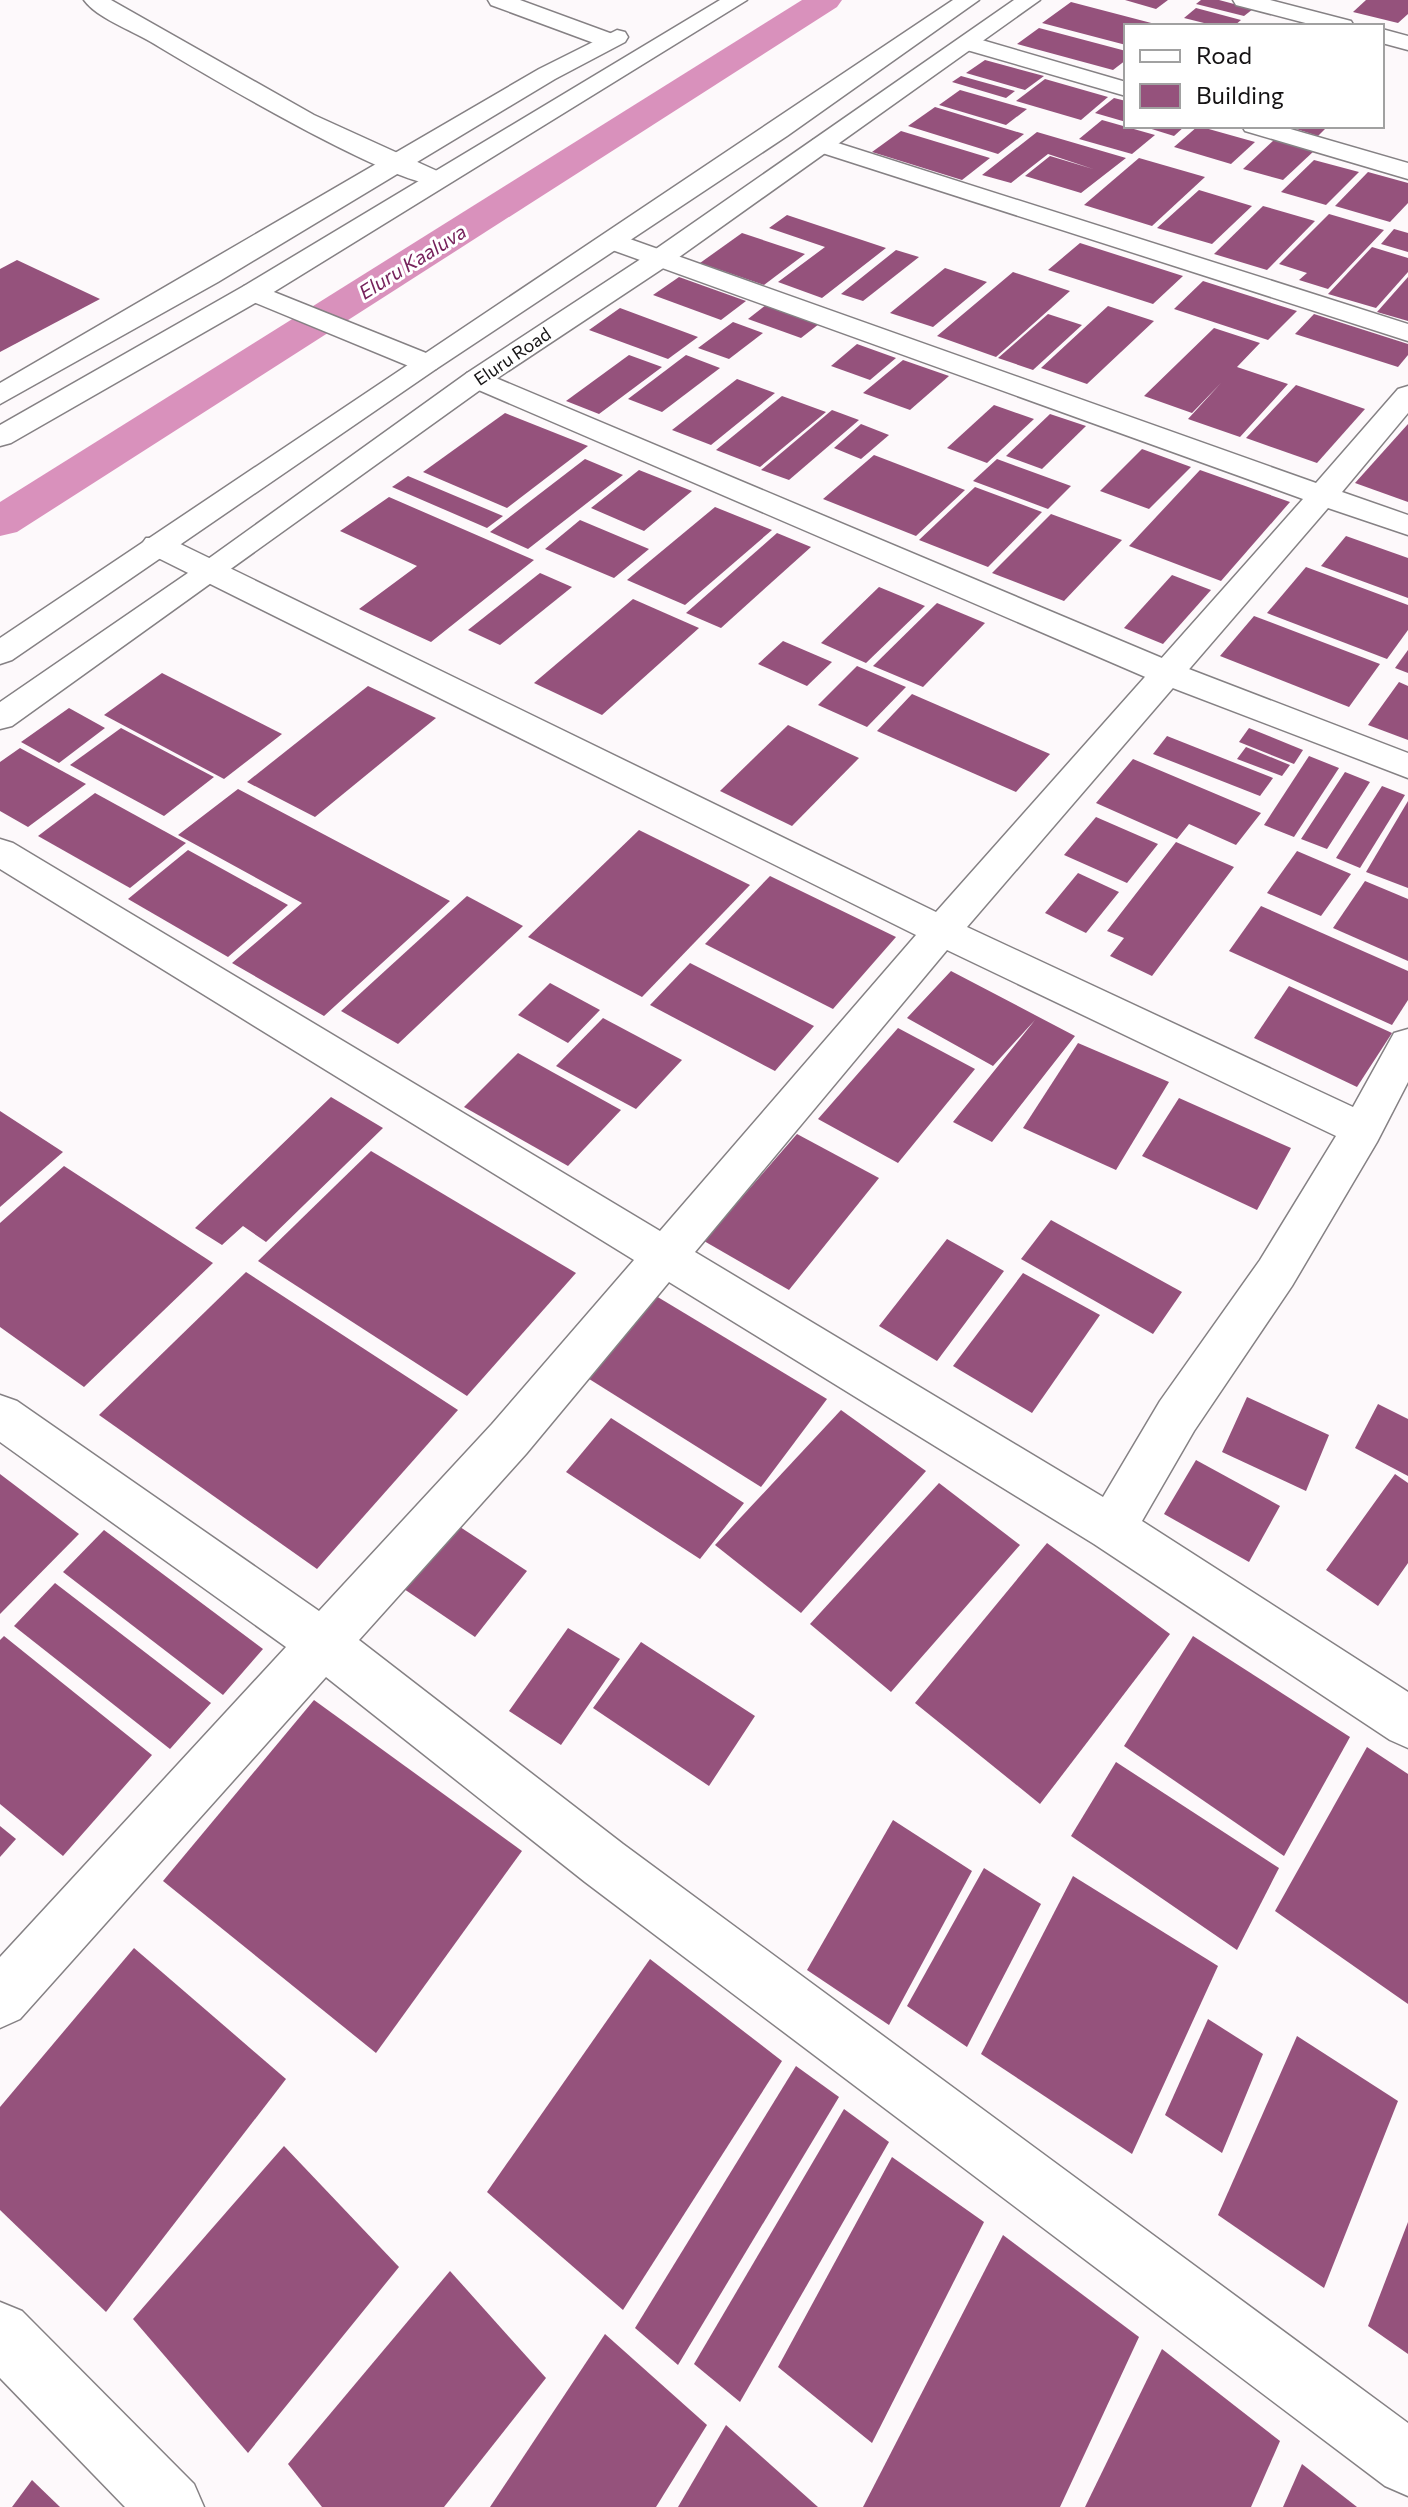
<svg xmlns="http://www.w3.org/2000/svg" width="1408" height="2507" font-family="Commissioner,sans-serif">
  <rect width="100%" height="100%" fill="#fdf9fb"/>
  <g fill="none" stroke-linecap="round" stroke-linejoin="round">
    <path fill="#d991bc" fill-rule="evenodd" d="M802,0H842L837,7L17,532L0,536V502Z"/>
  </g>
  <g fill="#95527c">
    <path d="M1125,0H1168L1156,9Z"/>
    <path d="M1201,0H1219L1253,9L1244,16L1196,4Z"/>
    <path d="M1366,0H1408V14L1398,23L1353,12Z"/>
    <path d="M1071,2L1159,25V26H1126V45L1042,23Z"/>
    <path d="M1196,8L1241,20L1234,26H1216L1184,18Z"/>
    <path d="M1039,28L1126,51V60L1113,70L1017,44Z"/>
    <path d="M985,60L1044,76L1025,90L966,73Z"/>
    <path d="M961,76L1015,91L1006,98L952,82Z"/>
    <path d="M1045,79L1108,97L1081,120L1016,101Z"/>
    <path d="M960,90L1027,109L1006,125L939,105Z"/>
    <path d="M1114,98L1126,101V122L1095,113Z"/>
    <path d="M935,107L1024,134L998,154L908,126Z"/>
    <path d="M1102,120L1155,135L1132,154L1079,139Z"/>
    <path d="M1142,126H1185L1174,136Z"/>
    <path d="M1198,126L1255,142L1231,164L1174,147Z"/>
    <path d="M1287,126H1328L1318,136Z"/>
    <path d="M901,131L990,158L962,180L872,152Z"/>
    <path d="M1037,132L1126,158L1081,193L1025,176L1050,156L1093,169L1048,154L1011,183L982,175Z"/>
    <path d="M1275,139L1315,150L1283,180L1243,169Z"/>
    <path d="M1139,158L1205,177L1152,226L1084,205Z"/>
    <path d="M1314,160L1359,172L1326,205L1281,192Z"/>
    <path d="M1368,172L1408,183V203L1390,222L1335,206Z"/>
    <path d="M1199,190L1252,206L1212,244L1157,228Z"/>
    <path d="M1263,206L1315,221L1267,270L1214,254Z"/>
    <path d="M1329,214L1384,230L1328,289L1299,280L1307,273L1279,264Z"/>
    <path d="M787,215L886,248L822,298L778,282L825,247L769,228Z"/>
    <path d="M1394,229L1408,233V252L1381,244Z"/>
    <path d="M742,233L805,254L764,285L700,263Z"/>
    <path d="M1080,243L1183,276L1153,304L1048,270Z"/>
    <path d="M1372,247L1408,258V272L1376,308L1328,294Z"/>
    <path d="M896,250L919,257L863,301L841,294Z"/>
    <path d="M17,260L100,299L0,352V269Z"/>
    <path d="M945,268L987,282L933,327L890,313Z"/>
    <path d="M1013,272L1070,291L996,357L937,336Z"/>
    <path d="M679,277L746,301L721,320L653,295Z"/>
    <path d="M1408,277V321L1377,312Z"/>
    <path d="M1203,281L1297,311L1268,340L1174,309Z"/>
    <path d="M766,305L819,324L801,338L748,319Z"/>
    <path d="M1108,306L1154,321L1087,384L1041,368Z"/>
    <path d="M620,308L698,337L668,359L589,330Z"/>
    <path d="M1048,314L1082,325L1033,370L998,358Z"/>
    <path d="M1314,314L1408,344V355L1398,367L1295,334Z"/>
    <path d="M733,322L763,333L729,359L698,348Z"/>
    <path d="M1214,328L1260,343L1237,367L1288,384L1240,437L1188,419L1221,383L1192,413L1144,396Z"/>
    <path d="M857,344L896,358L870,380L831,366Z"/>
    <path d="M629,355L662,367L599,414L566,401Z"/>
    <path d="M686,355L720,368L662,412L628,399Z"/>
    <path d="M903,360L949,376L910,410L863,393Z"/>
    <path d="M737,379L775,393L711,445L672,430Z"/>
    <path d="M1296,385L1365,409L1317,463L1246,438Z"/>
    <path d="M782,396L826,412L760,467L716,450Z"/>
    <path d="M994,405L1034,419L987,463L947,448Z"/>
    <path d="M832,410L859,420L789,480L761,470Z"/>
    <path d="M505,413L588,446L507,508L423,472Z"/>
    <path d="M1050,414L1086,426L1042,469L1006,456Z"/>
    <path d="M861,424L889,435L861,459L834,448Z"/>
    <path d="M1408,424V502L1355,483Z"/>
    <path d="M1142,449L1191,467L1149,509L1100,491Z"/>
    <path d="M874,455L965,490L916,536L823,499Z"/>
    <path d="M585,459L623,475L528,549L490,532Z"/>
    <path d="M997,459L1071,486L1048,509L973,481Z"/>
    <path d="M639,470L692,491L644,531L591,508Z"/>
    <path d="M1200,470L1290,502L1221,581L1129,546Z"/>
    <path d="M408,476L503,516L487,528L392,487Z"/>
    <path d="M975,487L1042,512L988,567L919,540Z"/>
    <path d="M389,497L534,560L431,642L359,609L417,566L340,531Z"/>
    <path d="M715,507L772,530L685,605L627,580Z"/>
    <path d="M1051,514L1122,540L1064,601L992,573Z"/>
    <path d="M580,520L649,549L614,578L545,549Z"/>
    <path d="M777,533L811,547L721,628L686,613Z"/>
    <path d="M1346,536L1408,558V598L1321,566Z"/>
    <path d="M1306,567L1408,605V630L1387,659L1267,613Z"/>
    <path d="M540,573L572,587L500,645L468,630Z"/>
    <path d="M1172,575L1211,590L1163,644L1124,628Z"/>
    <path d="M879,587L925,606L866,663L821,643Z"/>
    <path d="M633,599L699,628L602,715L534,683Z"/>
    <path d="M937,603L985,623L923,687L873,666Z"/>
    <path d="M1254,616L1380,664L1349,707L1220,656Z"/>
    <path d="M783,641L832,662L807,686L758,664Z"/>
    <path d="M1408,650V673L1395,668Z"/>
    <path d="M857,666L906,687L867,727L818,705Z"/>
    <path d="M162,673L282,734L224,779L104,715Z"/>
    <path d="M1399,682L1408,686V740L1368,725Z"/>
    <path d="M368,686L436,718L315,817L247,782Z"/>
    <path d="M912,694L1050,754L1016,792L877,731Z"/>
    <path d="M69,708L105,728L59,763L21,742Z"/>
    <path d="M788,725L859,758L792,826L720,791Z"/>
    <path d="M121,728L214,777L164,816L70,765Z"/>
    <path d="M1249,728L1303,750L1294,764L1239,742Z"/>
    <path d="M1167,736L1273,778L1260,796L1153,754Z"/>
    <path d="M1246,747L1290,765L1282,776L1237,759Z"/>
    <path d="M20,748L86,784L28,827L0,811V762Z"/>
    <path d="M1309,756L1339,768L1294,837L1264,825Z"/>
    <path d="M1133,759L1261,813L1236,845L1189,824L1177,839L1096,803Z"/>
    <path d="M1345,772L1370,782L1327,849L1301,839Z"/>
    <path d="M1382,786L1405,795L1360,868L1336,858Z"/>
    <path d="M238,789L450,901L324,1016L232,963L302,903L178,835Z"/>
    <path d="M95,793L186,843L130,888L38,836Z"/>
    <path d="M1408,801V888L1366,872Z"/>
    <path d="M1096,817L1158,844L1127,883L1064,855Z"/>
    <path d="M639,830L750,885L642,997L528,937Z"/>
    <path d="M1176,842L1234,867L1152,976L1110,956L1124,938L1107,931Z"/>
    <path d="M188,850L288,905L228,957L128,899Z"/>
    <path d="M1297,851L1351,874L1321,916L1267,893Z"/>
    <path d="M1078,873L1119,892L1086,933L1045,913Z"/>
    <path d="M770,876L896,937L833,1009L705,944Z"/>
    <path d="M1365,881L1408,899V961L1333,928Z"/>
    <path d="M467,896L523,926L398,1044L341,1011Z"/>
    <path d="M1261,906L1408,971V1000L1392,1025L1229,951Z"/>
    <path d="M690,963L814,1026L775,1071L650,1005Z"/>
    <path d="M951,971L1075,1036L992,1142L953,1122L1035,1020L993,1066L907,1018Z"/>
    <path d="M550,983L600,1010L568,1043L518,1015Z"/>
    <path d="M1289,986L1392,1033L1357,1087L1254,1038Z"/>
    <path d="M603,1018L682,1060L636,1109L556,1066Z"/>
    <path d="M898,1028L975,1069L898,1163L818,1119Z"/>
    <path d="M1078,1043L1169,1082L1116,1170L1023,1128Z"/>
    <path d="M518,1053L621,1110L568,1166L464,1107Z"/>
    <path d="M331,1097L383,1128L266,1242L243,1226L222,1245L195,1228Z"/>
    <path d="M1179,1098L1291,1148L1257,1210L1142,1156Z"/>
    <path d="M0,1111L63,1152L0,1207Z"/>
    <path d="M797,1134L879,1178L789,1290L704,1241Z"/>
    <path d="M371,1151L576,1273L467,1396L258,1261Z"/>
    <path d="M64,1166L213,1263L84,1387L0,1327V1223Z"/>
    <path d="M1051,1220L1182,1292L1153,1334L1021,1259Z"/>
    <path d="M947,1239L1004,1271L937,1361L879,1326Z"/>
    <path d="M246,1272L458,1410L317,1569L99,1415Z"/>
    <path d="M1023,1273L1100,1315L1032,1413L953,1366Z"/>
    <path d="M656,1296L827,1399L761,1487L586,1377Z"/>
    <path d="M1247,1397L1329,1435L1306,1491L1222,1452Z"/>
    <path d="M1378,1404L1408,1419V1476L1355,1448Z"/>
    <path d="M841,1410L926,1471L801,1613L715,1545Z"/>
    <path d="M611,1418L744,1503L700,1559L566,1472Z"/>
    <path d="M1196,1460L1280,1506L1249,1562L1164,1514Z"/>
    <path d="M0,1474L79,1534L0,1614Z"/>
    <path d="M1395,1474L1408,1483V1563L1378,1606L1326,1570Z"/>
    <path d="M939,1483L1020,1545L891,1692L810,1624Z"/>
    <path d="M457,1525L527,1571L475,1637L404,1589Z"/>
    <path d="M104,1530L263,1649L223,1695L63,1572Z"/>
    <path d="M1047,1543L1170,1634L1040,1804L915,1703Z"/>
    <path d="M55,1583L211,1703L170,1749L14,1626Z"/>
    <path d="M568,1628L620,1659L561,1745L509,1711Z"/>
    <path d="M4,1636L152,1755L63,1856L0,1804V1640Z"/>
    <path d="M1193,1636L1350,1737L1284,1856L1124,1746Z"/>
    <path d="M641,1642L755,1716L709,1786L593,1708Z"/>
    <path d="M314,1700L522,1851L376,2053L163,1881Z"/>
    <path d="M1367,1747L1408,1774V2004L1275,1911Z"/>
    <path d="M1116,1762L1279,1868L1237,1950L1071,1836Z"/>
    <path d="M893,1820L972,1871L889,2025L807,1970Z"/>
    <path d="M0,1826L16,1839L0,1857Z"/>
    <path d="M984,1868L1041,1904L967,2047L907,2006Z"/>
    <path d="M1073,1876L1218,1966L1132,2154L981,2054Z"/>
    <path d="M134,1948L286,2079L106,2312L0,2210V2107Z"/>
    <path d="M650,1959L782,2061L623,2310L487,2192Z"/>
    <path d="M1208,2019L1263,2054L1222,2153L1165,2115Z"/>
    <path d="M1297,2036L1398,2101L1324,2288L1218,2215Z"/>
    <path d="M796,2066L839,2097L678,2365L635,2328Z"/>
    <path d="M844,2109L889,2142L740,2402L694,2364Z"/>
    <path d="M284,2146L399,2267L248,2453L133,2319Z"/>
    <path d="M892,2157L984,2222L872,2443L778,2367Z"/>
    <path d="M1408,2222V2354L1368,2326Z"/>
    <path d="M1003,2235L1139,2337L1060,2507H863Z"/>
    <path d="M450,2271L546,2378L444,2507H322L288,2464Z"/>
    <path d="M605,2334L707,2425L656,2507H490Z"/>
    <path d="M1162,2349L1280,2441L1251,2507H1085Z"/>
    <path d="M726,2425L818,2507H678Z"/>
    <path d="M1302,2464L1357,2507H1283Z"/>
    <path d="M32,2480L60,2507H12Z"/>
  </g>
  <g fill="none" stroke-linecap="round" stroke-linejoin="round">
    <defs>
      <g id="minor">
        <path d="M84,0H111L314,115L446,175L450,180L446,185C406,195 196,69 151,42C131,30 97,18 84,0Z"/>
        <path d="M488,0H520L618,36L621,41L610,48L602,46L491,5Z"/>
        <path d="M1233,0H1270L1351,21L1354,26H1317L1236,5Z"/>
        <path d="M1382,29L1408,36V50L1382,43Z"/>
        <path d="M968,36L1126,82V96L960,48L957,43Z"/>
        <path d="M1242,126H1280L1408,163V179L1245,131Z"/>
        <path d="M822,138L1408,324V341L813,150L810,145L813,140Z"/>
        <path d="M613,233L1316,483L1398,389L1408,386V413L1342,492L1408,515V535L1328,508L967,927L1353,1107L1394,1033L1408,1029V1082L1377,1142L1292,1286L1194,1431L1142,1521L1408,1692V1748L1390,1740L1094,1544L669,1282L526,1454L359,1640L623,1844L1408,2423V2496L1385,2486L585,1882L326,1677L20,2019L0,2028V1957L286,1647L0,1442V1395L17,1401L319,1611L492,1424L634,1260L0,869V839L13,843L660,1231L916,935L146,552L141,545L146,538H168L936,912L1303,499L604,247L600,241L604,235ZM947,950L1336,1136L1260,1260L1160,1401L1103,1497L695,1252Z"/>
        <path d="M0,2302L22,2311L194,2484L204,2507H125L0,2378Z"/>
      </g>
      <g id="tertiary">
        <path d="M254,284L436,357L440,363L436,369H416L244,298L240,292L244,286Z"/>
        <path d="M477,370L1181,666L1408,753V778L1157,682L467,385L463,379L467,373Z"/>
      </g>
      <g id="secondary">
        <path d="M720,0H747L264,298L11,443L0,446V425L244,286Z"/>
        <path d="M953,0H979L787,136L436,369L12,660L0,664V638Z"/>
        <path d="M1014,0H1040L668,265L487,385L12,726L0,729V702L201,564L467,373L650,253Z"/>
        <path d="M617,30L625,32L628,37L625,42L555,79L218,282L0,404V383L539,69Z"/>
      </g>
    </defs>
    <use href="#minor" stroke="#858184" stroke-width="3"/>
    <use href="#tertiary" stroke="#858184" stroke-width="3"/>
    <use href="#secondary" stroke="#858184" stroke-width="3"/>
    <use href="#minor" fill="#fff" fill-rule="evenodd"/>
    <use href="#tertiary" fill="#fff" fill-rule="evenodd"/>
    <use href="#secondary" fill="#fff" fill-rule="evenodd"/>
  </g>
  <g text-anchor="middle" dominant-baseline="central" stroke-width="6" stroke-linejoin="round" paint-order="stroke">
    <g font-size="18" fill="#151314" stroke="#fff">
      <text transform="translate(512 356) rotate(-34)">Eluru Road</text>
    </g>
    <g font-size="20" font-style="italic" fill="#76225b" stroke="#fff">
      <text transform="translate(412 261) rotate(-32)">Eluru Kaaluva</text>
    </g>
  </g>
  <rect x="1124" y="24" width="260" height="104" fill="#ffffff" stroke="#a1a1a1" stroke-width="2"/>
  <rect x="1140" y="50" width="40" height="12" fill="#ffffff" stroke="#a1a1a1" stroke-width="2"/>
  <text x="1196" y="64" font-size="24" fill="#151314">Road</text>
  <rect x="1140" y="84" width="40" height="24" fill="#95527c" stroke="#a1a1a1" stroke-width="2"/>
  <text x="1196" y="104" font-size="24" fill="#151314">Building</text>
</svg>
